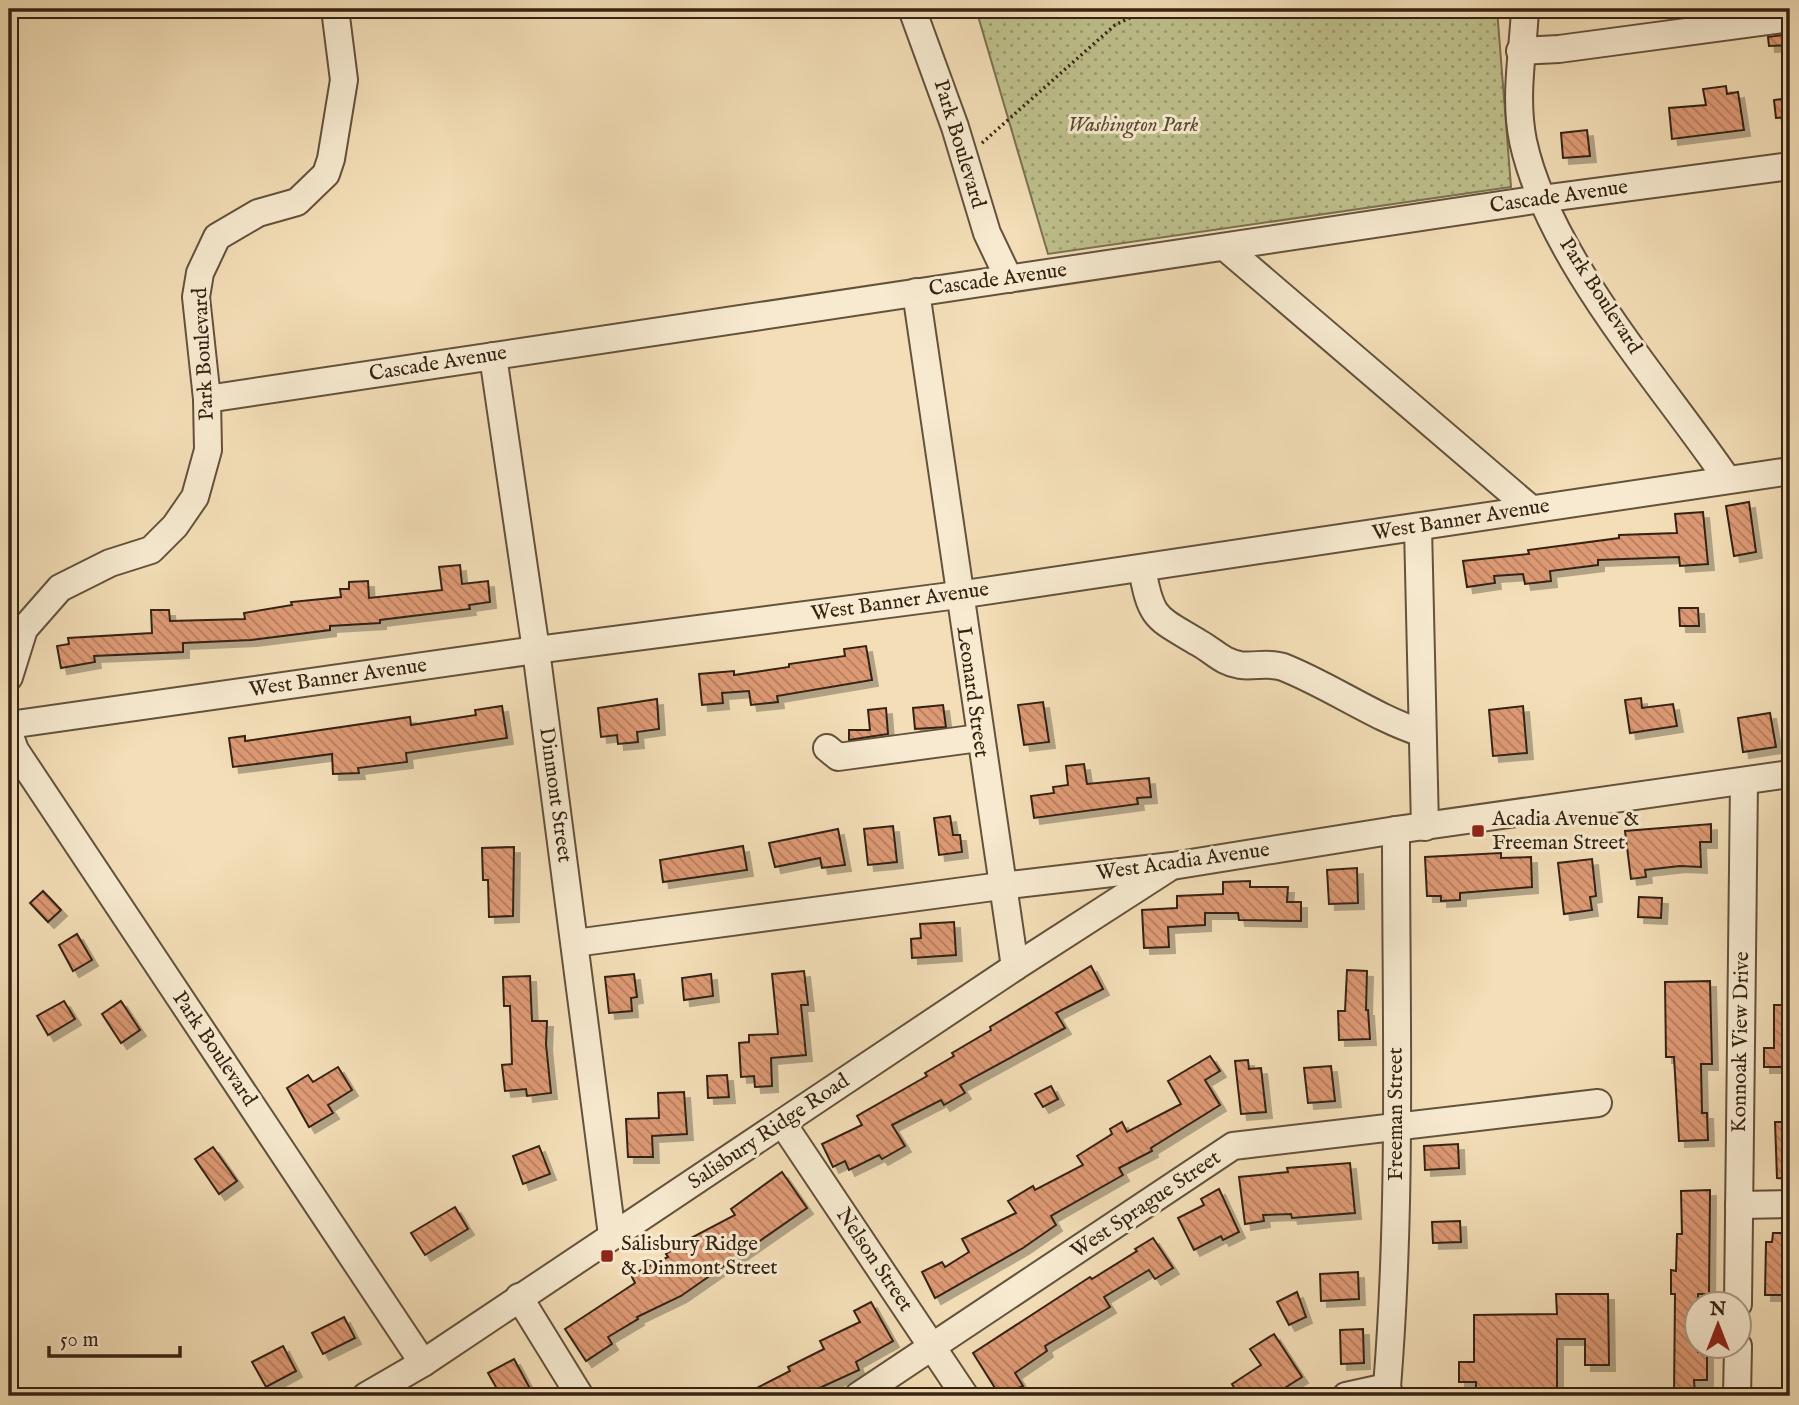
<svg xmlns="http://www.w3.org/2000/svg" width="1799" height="1405" font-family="'IM FELL English',serif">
  <defs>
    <pattern id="park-dots" width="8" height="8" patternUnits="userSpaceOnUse" patternTransform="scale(1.75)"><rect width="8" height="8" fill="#bec08c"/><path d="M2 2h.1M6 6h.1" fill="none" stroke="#9b9c71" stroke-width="1.8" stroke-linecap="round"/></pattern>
    <pattern id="building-back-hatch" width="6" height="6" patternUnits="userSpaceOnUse" patternTransform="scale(1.75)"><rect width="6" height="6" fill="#de9a75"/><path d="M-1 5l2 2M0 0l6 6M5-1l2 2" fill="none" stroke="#b57d5f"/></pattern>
    <filter id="shadow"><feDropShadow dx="6" dy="6" stdDeviation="0" flood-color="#0004"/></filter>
  </defs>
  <rect width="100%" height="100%" fill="#f3deb7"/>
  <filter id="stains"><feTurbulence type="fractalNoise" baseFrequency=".00286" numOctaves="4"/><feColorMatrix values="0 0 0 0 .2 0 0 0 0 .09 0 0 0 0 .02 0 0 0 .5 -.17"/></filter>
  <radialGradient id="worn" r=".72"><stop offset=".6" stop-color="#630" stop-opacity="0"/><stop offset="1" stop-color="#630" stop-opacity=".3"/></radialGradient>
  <path fill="url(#park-dots)" stroke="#7a7250" stroke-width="2" d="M976,9H1497L1511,187L1048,254Z"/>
  <g fill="url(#building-back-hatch)" stroke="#352313" stroke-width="2" filter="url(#shadow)">
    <path d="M1790,34V45L1769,46L1768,37Z"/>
    <path d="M1726,86L1727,94L1738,92L1744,130L1672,139L1669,108L1706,105L1703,89Z"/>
    <path d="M1790,98V117L1776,118L1774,100Z"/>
    <path d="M1587,130L1590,156L1563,158L1561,133Z"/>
    <path d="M1749,502L1756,552L1734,556L1726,506Z"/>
    <path d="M1703,512L1708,564L1680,566L1679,557L1598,560V565L1550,571L1551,581L1525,584L1523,574L1494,576L1495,583L1467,587L1463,561L1529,554L1528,550L1619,538V535L1677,533L1675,514Z"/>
    <path d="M460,565L462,584L488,581L490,602L469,605L470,609L380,620V623L330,626V630L251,640L183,643V652L94,656L95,662L61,668L57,646L69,644L68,638L152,633L151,610H169L170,621L245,619L244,613L292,605L291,602L341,597L340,589H349V582L368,581L369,598L442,590L439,567Z"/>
    <path d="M1679,608H1698L1699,626H1680Z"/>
    <path d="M866,646L872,680L777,696L778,702L751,705L749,691L722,693L723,703L702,705L699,674L734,671V675L789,667V664L845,656L844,649Z"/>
    <path d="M1641,698L1642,708L1673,704L1677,726L1630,733L1625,700Z"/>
    <path d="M657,699L659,729L637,732L638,742L618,744L617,735L601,737L598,708Z"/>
    <path d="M1043,702L1049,742L1024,745L1018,705Z"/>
    <path d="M943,705L946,727L915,729L913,708Z"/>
    <path d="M502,706L507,738L406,753L407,762L358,768L359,773L333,774L332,754L233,767L229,738L245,736V741L410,717L411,725L476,715L475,710Z"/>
    <path d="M1523,706L1527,753L1493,756L1489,710Z"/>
    <path d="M886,708L888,734L849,740V730H870L868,710Z"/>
    <path d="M1770,713L1776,747L1743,752L1738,718Z"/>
    <path d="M1084,764L1087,784L1149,778L1151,797L1137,798L1138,804L1034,818L1031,796L1054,793L1053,787L1068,785L1066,766Z"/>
    <path d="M950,816L953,835H960L962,852L939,855L934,818Z"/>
    <path d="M1711,824V842H1700L1701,867L1680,866L1645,870L1646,877L1631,879L1625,831Z"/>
    <path d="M893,826L897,862L868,865L864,829Z"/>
    <path d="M838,829L845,865L822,868L820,858L775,867L769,843Z"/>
    <path d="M743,846L747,870L663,882L660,860Z"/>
    <path d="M514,847L513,916L489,917L488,880H483L482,848Z"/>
    <path d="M1501,853V858L1531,857L1532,887L1460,893V900L1441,901V896H1427L1425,857Z"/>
    <path d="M1592,859L1596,896L1590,897L1592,910L1564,914L1558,863Z"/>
    <path d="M1357,868L1358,903L1329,904L1327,870Z"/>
    <path d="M1250,881V887H1288L1287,902H1301V921L1239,920L1238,913H1205V925L1168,927L1169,947L1144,948L1142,910L1177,908V896L1223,894V882Z"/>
    <path d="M43,891L61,910L48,922L30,903Z"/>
    <path d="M1639,897L1662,898L1661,918L1638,917Z"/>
    <path d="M954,922L956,955L912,958L911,939L921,938L920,924Z"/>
    <path d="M77,934L92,960L73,971L59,945Z"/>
    <path d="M1091,966L1103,989L1056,1013L1065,1028L960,1085L965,1093L944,1105L941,1100L892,1125L905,1146L882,1159L879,1155L849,1170L845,1161L833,1167L822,1144L862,1125L857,1116L927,1076L925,1073L954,1056L952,1053L991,1030L990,1027Z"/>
    <path d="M1347,970L1367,971L1366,1010H1368L1370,1039L1339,1040L1338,1011H1345Z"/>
    <path d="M804,971L808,1005H801L806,1055L771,1058L772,1086L755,1087L754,1076L741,1077L739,1043L749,1042V1035L778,1034L772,974Z"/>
    <path d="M634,974L637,997L631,998L632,1011L609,1013L605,977Z"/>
    <path d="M711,974L713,996L684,1000L682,978Z"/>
    <path d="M530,976L532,1021H547L546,1044L551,1093L527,1096L526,1089L505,1091L502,1065L512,1064L510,1006H504L503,977Z"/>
    <path d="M1710,981L1712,1064H1701L1702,1113H1707L1708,1140L1679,1141L1674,1057H1666L1665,982Z"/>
    <path d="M64,1001L75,1019L48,1035L37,1016Z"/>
    <path d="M121,1001L140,1030L121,1043L102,1014Z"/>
    <path d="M1774,1005H1790V1067H1764V1048H1774Z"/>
    <path d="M1210,1056L1220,1071L1205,1080L1220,1105L1151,1148L1152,1151L1119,1168L1123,1175L1051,1216L1056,1225L1023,1248L935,1298L922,1272L942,1262L945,1267L969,1252L962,1239L1016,1213L1008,1201L1033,1186L1035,1190L1083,1165L1077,1156L1112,1134L1110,1129L1122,1122L1127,1132L1181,1104L1168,1081Z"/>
    <path d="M1248,1060L1249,1069L1261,1068L1266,1112L1241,1114L1235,1061Z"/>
    <path d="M1331,1066L1335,1101L1308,1103L1304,1068Z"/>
    <path d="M338,1067L352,1090L328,1105L333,1113L309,1127L287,1088L308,1075L313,1082Z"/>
    <path d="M727,1075L729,1097L708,1098L707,1076Z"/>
    <path d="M1051,1086L1058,1099L1043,1107L1035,1094Z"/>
    <path d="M684,1092L687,1134L652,1136L653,1157H628L626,1119L659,1118L658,1093Z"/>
    <path d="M1775,1122H1790V1179L1777,1178Z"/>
    <path d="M1458,1144L1459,1168L1425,1170L1424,1146Z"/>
    <path d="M539,1146L550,1174L523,1184L513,1156Z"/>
    <path d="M213,1147L237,1181L219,1194L195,1159Z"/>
    <path d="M1350,1163L1355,1213L1292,1218L1291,1214L1263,1215L1264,1221L1245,1224L1239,1177L1288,1172L1287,1168Z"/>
    <path d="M782,1172L807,1208L681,1296L637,1317L638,1319L608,1337L612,1344L586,1361L565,1329L635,1283L631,1275L668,1257L666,1254L687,1240L735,1215L731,1209Z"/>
    <path d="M1219,1189L1239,1232L1223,1240L1221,1236L1194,1250L1178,1218L1204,1205L1201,1199Z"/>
    <path d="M1710,1190L1709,1294H1698V1352H1707V1380H1694L1695,1396H1674L1675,1294H1671V1270L1676,1271L1677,1234H1682L1681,1191Z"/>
    <path d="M455,1207L468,1229L425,1255L411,1233Z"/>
    <path d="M1460,1221L1461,1242L1433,1243L1432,1222Z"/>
    <path d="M1773,1233H1790V1295H1765L1766,1242H1772Z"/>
    <path d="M1153,1238L1173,1268L1155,1279L1149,1270L1104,1297L1110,1307L1045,1346L1047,1351L1015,1373L1023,1386L1000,1396L973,1353L1090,1277L1092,1279L1137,1251L1135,1249Z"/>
    <path d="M1358,1272L1359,1299L1321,1301L1320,1274Z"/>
    <path d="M1297,1292L1306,1317L1289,1325L1277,1302Z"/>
    <path d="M1556,1294H1608L1609,1365H1585V1339H1557V1392L1476,1393V1382H1459V1362H1474V1315L1557,1314Z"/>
    <path d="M871,1302L893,1341L856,1362L859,1370L802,1396H741L790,1371L788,1367L824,1349L820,1341L860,1322L854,1311Z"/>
    <path d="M344,1317L355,1338L323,1354L312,1333Z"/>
    <path d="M1363,1329L1364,1363L1341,1364L1340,1330Z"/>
    <path d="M1274,1334L1302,1377L1272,1396H1239L1232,1384L1261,1365L1250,1349Z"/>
    <path d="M283,1346L296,1371L266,1387L252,1362Z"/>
    <path d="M514,1359L534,1396H501L488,1373Z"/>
  </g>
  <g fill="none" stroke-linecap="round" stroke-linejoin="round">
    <defs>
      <g id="minor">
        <path d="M912,9L955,127L987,233L1009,279"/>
        <path d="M1525,9C1523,54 1514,96 1523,141C1548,257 1660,381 1727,479"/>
        <path d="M1520,51L1559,49L1790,18"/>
        <path d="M1226,248L1531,509"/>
        <path d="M916,292L1015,967"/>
        <path d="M493,356L536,650L612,1235"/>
        <path d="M207,399L1541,199L1790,166"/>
        <path d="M1418,527L1425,827"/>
        <path d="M1142,568C1151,620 1156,617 1199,643C1215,652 1222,662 1240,665C1254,667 1269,662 1283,667C1331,686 1373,717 1422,733"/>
        <path d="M9,677L24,629L60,588L110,563L151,550L175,526L195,497L208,450L207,399L196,297L200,273L217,237L258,213L297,202L326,174L331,159L344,80L335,9"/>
        <path d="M9,725L536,650L958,595L1790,471"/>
        <path d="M9,733L15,750L423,1363"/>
        <path d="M827,748L838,757L979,738"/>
        <path d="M575,943L1001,886L1172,866L1396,830L1790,774"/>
        <path d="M783,1124L965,1396"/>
        <path d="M1739,1205L1790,1204"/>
        <path d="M519,1297L580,1396"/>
        <path d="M1738,1304L1744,781"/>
        <path d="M366,1396L423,1363L1015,967L1167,869"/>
        <path d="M858,1396L1233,1146L1598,1103"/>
        <path d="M1346,1396L1387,1387"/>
        <path d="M1390,1396L1387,1387C1402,1202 1396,1016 1396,830"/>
        <path d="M1737,1396L1738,1346"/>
      </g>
    </defs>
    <use href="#minor" stroke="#64523c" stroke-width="30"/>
    <path stroke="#352313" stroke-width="3.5" stroke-dasharray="2 3.5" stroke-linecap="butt" d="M982,143L1115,25L1148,9"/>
    <use href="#minor" stroke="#f7ead0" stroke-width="26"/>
  </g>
  <g fill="#8f2418" stroke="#f7ead0" stroke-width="2.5">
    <rect x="1471" y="824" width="14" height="14" rx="3.5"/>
    <rect x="600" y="1249" width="14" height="14" rx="3.5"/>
  </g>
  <g text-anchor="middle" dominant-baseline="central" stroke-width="6" stroke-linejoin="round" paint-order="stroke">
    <g font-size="21" font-style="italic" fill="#574a31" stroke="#f7ead0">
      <text x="1133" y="125">Washington Park</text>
    </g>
    <g font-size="21" fill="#352313" stroke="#f7ead0">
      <text transform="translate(959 144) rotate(73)">Park Boulevard</text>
      <text transform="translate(1559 197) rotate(-8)">Cascade Avenue</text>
      <text transform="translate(998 280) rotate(-8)">Cascade Avenue</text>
      <text transform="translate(1600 296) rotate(57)">Park Boulevard</text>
      <text transform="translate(204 354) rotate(-93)">Park Boulevard</text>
      <text transform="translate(438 364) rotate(-9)">Cascade Avenue</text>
      <text transform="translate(1461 520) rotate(-9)">West Banner Avenue</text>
      <text transform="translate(900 602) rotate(-8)">West Banner Avenue</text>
      <text transform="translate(338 678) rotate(-8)">West Banner Avenue</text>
      <text transform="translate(972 692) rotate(82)">Leonard Street</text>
      <text transform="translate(555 795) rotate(82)">Dinmont Street</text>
      <text transform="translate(1183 862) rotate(-8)">West Acadia Avenue</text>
      <text transform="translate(1741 1042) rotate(-89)">Konnoak View Drive</text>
      <text transform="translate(214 1049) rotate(56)">Park Boulevard</text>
      <text transform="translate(1396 1114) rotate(-90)">Freeman Street</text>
      <text transform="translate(769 1132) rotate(-34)">Salisbury Ridge Road</text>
      <text transform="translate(1146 1205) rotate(-34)">West Sprague Street</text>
      <text transform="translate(874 1260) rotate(56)">Nelson Street</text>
    </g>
    <g font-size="21" fill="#352313" stroke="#f7ead0" text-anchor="start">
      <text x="1492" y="819">Acadia Avenue &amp;<tspan x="1492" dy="24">Freeman Street</tspan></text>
      <text x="621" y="1244">Salisbury Ridge<tspan x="621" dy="24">&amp; Dinmont Street</tspan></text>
    </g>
  </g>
  <rect width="1799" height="1405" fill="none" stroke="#f3deb7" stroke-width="35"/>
  <rect x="10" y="10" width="1778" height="1384" fill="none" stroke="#352313" stroke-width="3.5"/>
  <rect x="18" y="18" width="1764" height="1370" fill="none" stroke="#352313" stroke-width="2"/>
  <g transform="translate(1718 1325)"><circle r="33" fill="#f7ead0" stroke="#a99a84" stroke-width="2"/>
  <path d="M0-5L12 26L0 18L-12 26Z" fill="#8f2418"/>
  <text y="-10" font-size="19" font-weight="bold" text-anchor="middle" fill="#352313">N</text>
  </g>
  <path d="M49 1346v10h131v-10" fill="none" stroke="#352313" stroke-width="3.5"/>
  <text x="60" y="1346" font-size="21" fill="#352313" stroke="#f7ead0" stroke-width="5" paint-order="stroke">50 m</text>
  <rect width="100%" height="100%" filter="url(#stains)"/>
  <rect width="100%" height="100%" fill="url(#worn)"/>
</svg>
